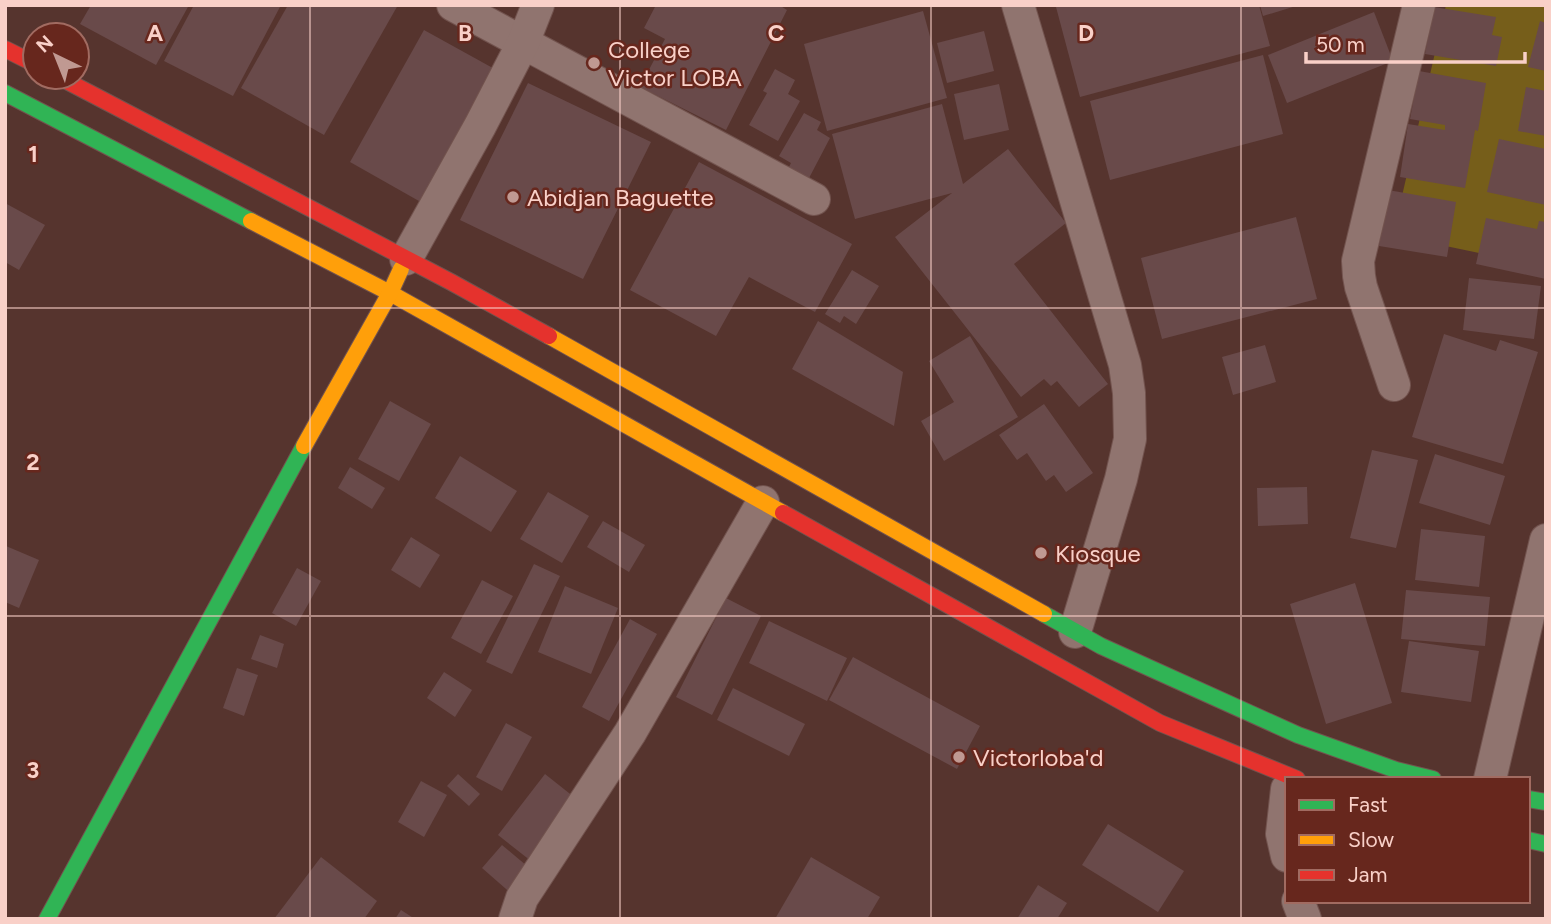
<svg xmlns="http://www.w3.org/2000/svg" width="1551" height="924" font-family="Figtree,sans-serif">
  <rect width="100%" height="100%" fill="#56342e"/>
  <path fill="#765e1a" d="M1446,5H1546V267L1393,235Z"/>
  <g fill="#694a4a">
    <path d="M91,5H189L156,65L80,24Z"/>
    <path d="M194,5H281L233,96L164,61Z"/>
    <path d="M288,5H398L324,135L241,88Z"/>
    <path d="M656,5H779L787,10L726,130L640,87L665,39L644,28Z"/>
    <path d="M1063,5H1259L1270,46L1080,97L1056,7Z"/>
    <path d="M1260,5H1296V6L1263,16Z"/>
    <path d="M1434,7L1496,17L1492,35L1502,37L1496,66L1425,54Z"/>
    <path d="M923,11L947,98L827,131L804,44Z"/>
    <path d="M1374,12L1393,61L1287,103L1268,55Z"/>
    <path d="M1540,21L1546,23V71L1528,67Z"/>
    <path d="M424,30L500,72L426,205L350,162Z"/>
    <path d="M984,31L994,71L947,83L937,43Z"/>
    <path d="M1263,55L1283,134L1110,180L1090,101Z"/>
    <path d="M775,69L795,80L788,94L800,101L778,141L749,125L767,93L763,91Z"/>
    <path d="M1419,71L1486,83L1478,131L1475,130L1465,188L1400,177L1408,124L1445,130V125L1410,119Z"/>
    <path d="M528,83L651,142L583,279L460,220Z"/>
    <path d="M999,84L1009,130L964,140L954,94Z"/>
    <path d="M1526,87L1546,91V136L1518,131Z"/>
    <path d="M942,104L963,184L1008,149L1066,223L1014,264L1108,384L1079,407L1057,381L1051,386L1044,379L1021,397L895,237L952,193L855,219L832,134Z"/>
    <path d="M804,113L821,122L817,130L830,138L808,180L788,169L791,163L779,156Z"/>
    <path d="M1499,139L1546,149V205L1487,192Z"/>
    <path d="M699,162L852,244L815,312L749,277L716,336L630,290Z"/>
    <path d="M1388,190L1456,202L1447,257L1379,246Z"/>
    <path d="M5,203L45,225L19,270L5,262Z"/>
    <path d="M1296,217L1317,299L1162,339L1141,258Z"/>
    <path d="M1486,218L1537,229L1539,221L1546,222V279L1476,264Z"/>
    <path d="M852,270L879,286L856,324L844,316L840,323L825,314Z"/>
    <path d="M1469,278L1541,286L1534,339L1463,330Z"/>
    <path d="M818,321L903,372L894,426L792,369Z"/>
    <path d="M1444,334L1496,351L1500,340L1538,352L1503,464L1412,437Z"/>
    <path d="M970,336L1018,417L944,461L921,421L954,402L929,361Z"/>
    <path d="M1265,345L1276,382L1233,395L1222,357Z"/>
    <path d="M390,401L431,424L399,481L358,459Z"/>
    <path d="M1044,404L1093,473L1066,492L1054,475L1046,481L1027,453L1017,460L999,435Z"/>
    <path d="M1372,450L1418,460L1396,548L1350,538Z"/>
    <path d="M1435,454L1505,476L1490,525L1419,503Z"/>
    <path d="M460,456L517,491L491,532L435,498Z"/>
    <path d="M350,467L385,488L372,509L338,488Z"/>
    <path d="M1307,487L1308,524L1258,526L1257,488Z"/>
    <path d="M548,492L589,516L562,563L520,539Z"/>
    <path d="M603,521L645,545L629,572L587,547Z"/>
    <path d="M1421,529L1485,536L1479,587L1415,580Z"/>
    <path d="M411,537L440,555L420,588L391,570Z"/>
    <path d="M6,546L39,560L19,608L5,602Z"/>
    <path d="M534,564L560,576L512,674L486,662Z"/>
    <path d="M297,568L321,581L296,626L272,613Z"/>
    <path d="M482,580L513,596L481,654L451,638Z"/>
    <path d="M1355,583L1392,703L1326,724L1290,604Z"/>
    <path d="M565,586L618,608L591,674L538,652Z"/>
    <path d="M1406,590L1490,597L1485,646L1401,639Z"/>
    <path d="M726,598L761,616L712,715L676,697Z"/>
    <path d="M630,619L657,634L609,721L582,707Z"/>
    <path d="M769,621L847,658L827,701L749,663Z"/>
    <path d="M260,635L284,644L277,668L251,659Z"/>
    <path d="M1409,641L1479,651L1471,702L1401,692Z"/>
    <path d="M853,657L980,726L957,769L829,700Z"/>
    <path d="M237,668L258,675L244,716L223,708Z"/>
    <path d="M444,672L472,690L455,717L427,698Z"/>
    <path d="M733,688L805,724L789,756L717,720Z"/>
    <path d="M506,723L532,737L502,791L476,777Z"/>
    <path d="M458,774L480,794L469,806L447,786Z"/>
    <path d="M545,774L579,801L531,861L498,835Z"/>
    <path d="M421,781L447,795L424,837L398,822Z"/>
    <path d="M1108,824L1184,871L1158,912L1082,865Z"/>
    <path d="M502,845L533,871L513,895L482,868Z"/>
    <path d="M321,857L377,901L364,919H274Z"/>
    <path d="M811,857L880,897L867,919H775Z"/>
    <path d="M1038,885L1067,903L1057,919H1017Z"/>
    <path d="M401,910L415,919H395Z"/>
  </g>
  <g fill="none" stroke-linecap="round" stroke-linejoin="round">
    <defs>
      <g id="street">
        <path d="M453,5L814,199"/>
        <path d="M1018,5L1125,365L1129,393L1130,439L1121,479L1075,632"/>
        <path d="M406,259L480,126L523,43L538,5"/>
        <path d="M1394,385L1361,287L1359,276L1358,261L1419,5"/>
        <path d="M1490,779L1546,540"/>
        <path d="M1287,789L1282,834L1287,856"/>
        <path d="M1298,901L1305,919"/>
        <path d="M515,919L522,898L630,733L763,502"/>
      </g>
      <g id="fast">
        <path d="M5,93L251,221"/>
        <path d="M1044,614L1101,646L1298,735L1396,770L1433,779"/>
        <path d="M1528,799L1546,802"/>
        <path d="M1528,840L1546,844"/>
        <path d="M47,919L304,446"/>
      </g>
      <g id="slow">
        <path d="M251,221L390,293L783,513"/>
        <path d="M549,336L1044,614"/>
        <path d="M304,446L390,293L401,269"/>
      </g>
      <g id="jam">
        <path d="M5,49L35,64"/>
        <path d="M59,77L451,282L549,336"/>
        <path d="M783,513L1160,723L1297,779"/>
      </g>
    </defs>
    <use href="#street" stroke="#72534e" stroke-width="34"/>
    <use href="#fast" stroke="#72534e" stroke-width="18"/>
    <use href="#slow" stroke="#72534e" stroke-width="18"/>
    <use href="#jam" stroke="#72534e" stroke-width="18"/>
    <use href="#street" stroke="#90746f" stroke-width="32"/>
    <use href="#fast" stroke="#30b455" stroke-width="16"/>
    <use href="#slow" stroke="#ff9f0a" stroke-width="16"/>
    <use href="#jam" stroke="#e5322d" stroke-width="16"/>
  </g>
  <path fill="none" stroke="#f9d0c8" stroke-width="2" stroke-opacity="0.55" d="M310,5V919M620,5V919M931,5V919M1241,5V919M5,308H1546M5,616H1546"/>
  <g fill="#c09992" stroke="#67271d" stroke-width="2.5">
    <circle cx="594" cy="63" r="7"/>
    <circle cx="513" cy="197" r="7"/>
    <circle cx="1041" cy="553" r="7"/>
    <circle cx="959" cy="757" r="7"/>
  </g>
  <g text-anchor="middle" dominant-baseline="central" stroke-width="5" stroke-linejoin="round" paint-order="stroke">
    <g font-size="24" fill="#f9d0c8" stroke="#67271d" text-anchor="start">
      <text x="608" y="49">College<tspan x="608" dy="28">Victor LOBA</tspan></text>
      <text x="527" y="197">Abidjan Baguette</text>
      <text x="1055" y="553">Kiosque</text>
      <text x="973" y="757">Victorloba'd</text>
    </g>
  </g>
  <g font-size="23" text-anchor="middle" font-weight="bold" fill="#f9d0c8" stroke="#67271d" stroke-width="5" stroke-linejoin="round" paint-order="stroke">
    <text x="155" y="41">A</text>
    <text x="465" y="41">B</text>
    <text x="776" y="41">C</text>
    <text x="1086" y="41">D</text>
    <text x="33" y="162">1</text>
    <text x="33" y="470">2</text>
    <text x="33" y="778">3</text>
  </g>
  <rect width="1551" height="924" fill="none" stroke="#f9d0c8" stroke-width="14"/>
  <rect x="1285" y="777" width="245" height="126" fill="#67271d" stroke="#a16b61" stroke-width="2"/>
  <rect x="1299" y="800" width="35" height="10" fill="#30b455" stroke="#a16b61" stroke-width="2"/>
  <text x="1348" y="812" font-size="21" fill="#f9d0c8">Fast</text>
  <rect x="1299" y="835" width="35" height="10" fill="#ff9f0a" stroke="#a16b61" stroke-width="2"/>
  <text x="1348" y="847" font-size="21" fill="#f9d0c8">Slow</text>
  <rect x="1299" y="870" width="35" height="10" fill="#e5322d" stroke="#a16b61" stroke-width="2"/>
  <text x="1348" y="882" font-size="21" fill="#f9d0c8">Jam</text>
  <g transform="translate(56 56) rotate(317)"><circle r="33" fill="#67271d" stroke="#a16b61" stroke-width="2"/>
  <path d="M0-5L12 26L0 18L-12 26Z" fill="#c09992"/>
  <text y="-10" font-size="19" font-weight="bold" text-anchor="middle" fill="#f9d0c8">N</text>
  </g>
  <path d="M1306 52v10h219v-10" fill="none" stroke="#f9d0c8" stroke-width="3.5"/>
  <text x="1316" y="52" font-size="21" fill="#f9d0c8" stroke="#67271d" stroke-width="5" paint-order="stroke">50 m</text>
</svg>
